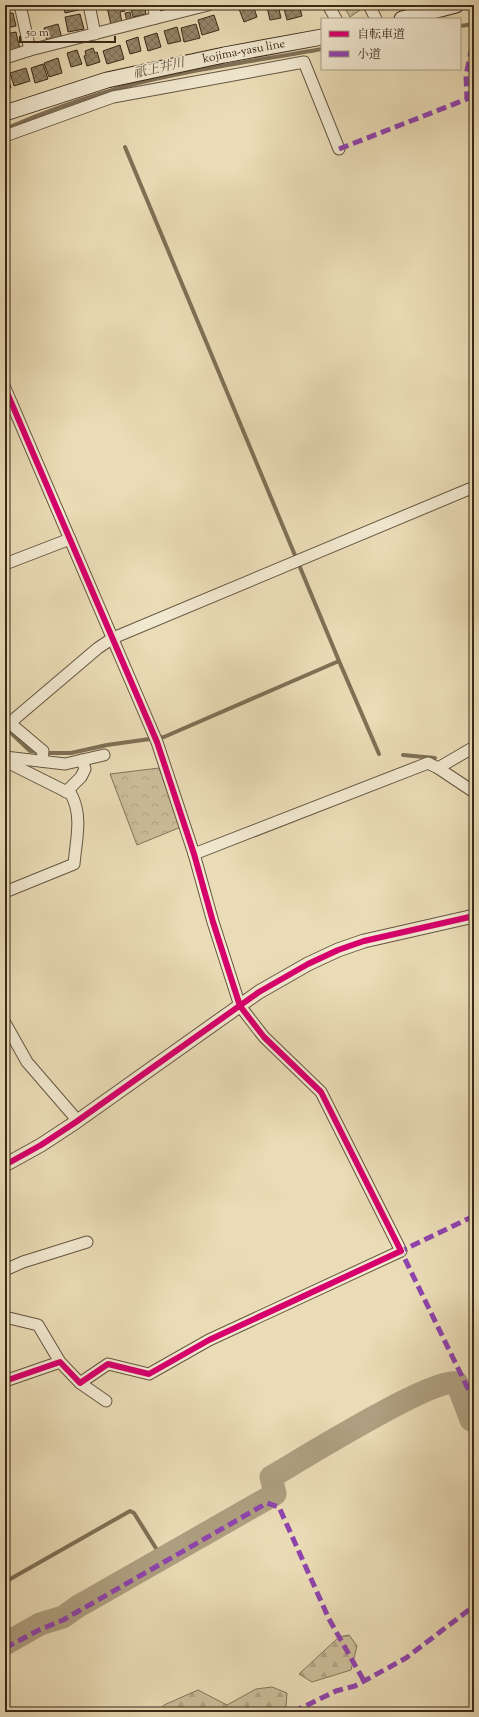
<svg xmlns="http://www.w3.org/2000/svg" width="479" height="1717" font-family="'Sorts Mill Goudy','Noto Serif JP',serif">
  <defs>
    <pattern id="forest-firs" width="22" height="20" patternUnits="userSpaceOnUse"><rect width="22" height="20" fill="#ccbe9b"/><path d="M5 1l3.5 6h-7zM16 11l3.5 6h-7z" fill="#b0a385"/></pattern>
    <pattern id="park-crowns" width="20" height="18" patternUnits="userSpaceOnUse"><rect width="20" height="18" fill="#ccbe9b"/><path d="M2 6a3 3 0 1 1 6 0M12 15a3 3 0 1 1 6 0" fill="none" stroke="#b0a385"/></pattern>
    <pattern id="building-cross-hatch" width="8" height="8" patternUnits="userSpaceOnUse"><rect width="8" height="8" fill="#95866a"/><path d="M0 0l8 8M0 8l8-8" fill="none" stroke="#7b6e56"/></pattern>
  </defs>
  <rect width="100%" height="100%" fill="#eadcb6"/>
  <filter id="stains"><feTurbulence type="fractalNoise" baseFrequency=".005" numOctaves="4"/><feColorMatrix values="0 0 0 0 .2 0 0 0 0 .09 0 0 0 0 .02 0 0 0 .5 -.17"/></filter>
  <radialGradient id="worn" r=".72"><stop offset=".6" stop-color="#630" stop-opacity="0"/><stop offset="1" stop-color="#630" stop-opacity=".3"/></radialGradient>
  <g fill="url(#forest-firs)" stroke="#82745a">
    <path d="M349,1635L357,1646L351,1670L312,1682L299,1674L339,1637Z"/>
    <path d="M272,1687L287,1693L286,1706L278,1712H157L164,1705L198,1690L227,1705L256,1689Z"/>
  </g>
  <g fill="url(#park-crowns)" stroke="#82745a">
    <path d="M343,5H367L350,17Z"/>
    <path d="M159,768L181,827L137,845L110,774Z"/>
  </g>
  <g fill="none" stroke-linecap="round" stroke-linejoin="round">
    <g stroke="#7f7056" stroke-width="4">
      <path d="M460,26L474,24"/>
      <path d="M5,129C42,113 81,99 119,88C186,70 254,61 322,49"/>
      <path d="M125,147L339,661"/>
      <path d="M5,727L30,751L49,753H71L107,745L164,737L339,661L379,754"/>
      <path d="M403,755L435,758"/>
      <path d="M5,1582L130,1511L134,1513L162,1558"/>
    </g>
    <path stroke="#ae9f80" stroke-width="23" d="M5,1644L40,1624L63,1617L77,1607L275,1494L271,1477C300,1460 433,1377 457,1383L471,1420L474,1421"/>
  </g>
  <g fill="url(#building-cross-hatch)" stroke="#392918">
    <path d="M5,5H15V6L5,8Z"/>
    <path d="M63,5H82L83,9L65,13Z"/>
    <path d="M117,5H123L125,11L120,12L122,23L111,25L107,7Z"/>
    <path d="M130,5H144L146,14L133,17Z"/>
    <path d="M249,5H253L257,17L244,22L239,9Z"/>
    <path d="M278,5L281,18L270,20L267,7Z"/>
    <path d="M283,5H299L302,16L287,20Z"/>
    <path d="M130,12L132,22H127L125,13Z"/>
    <path d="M13,13L16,26L5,28V14Z"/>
    <path d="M80,14L84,29L68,32L65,17Z"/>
    <path d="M214,15L219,30L202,35L198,20Z"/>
    <path d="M58,24L62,38L47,42L44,28Z"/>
    <path d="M196,24L200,38L184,42L181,28Z"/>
    <path d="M177,27L181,41L168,44L164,31Z"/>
    <path d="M16,32L20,49L5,53V34Z"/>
    <path d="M157,33L161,47L148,51L144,37Z"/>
    <path d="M138,37L141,51L130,54L126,41Z"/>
    <path d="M120,45L124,59L107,64L103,51Z"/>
    <path d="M93,48L95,53L97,52L100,62L87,66L84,56L86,55L85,51Z"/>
    <path d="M77,50L82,64L71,67L67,53Z"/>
    <path d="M58,58L62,73L49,77L44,63Z"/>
    <path d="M43,64L48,79L35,83L31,68Z"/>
    <path d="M26,68L30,81L14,86L10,73Z"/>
    <path d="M5,75H7L11,88L5,89Z"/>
  </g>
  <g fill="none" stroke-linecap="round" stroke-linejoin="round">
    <defs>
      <g id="minor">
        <path d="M20,5L30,50"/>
        <path d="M89,5L95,34"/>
        <path d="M153,5L156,18"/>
        <path d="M328,5L336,19"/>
        <path d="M369,5L376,19"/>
        <path d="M5,58L30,50L208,5"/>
        <path d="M5,136L113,97L304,62L339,149"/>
        <path d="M5,388L157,742L194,854L213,922L240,1006L264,1037L321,1092L401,1251L209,1340L149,1374L108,1364L80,1383L60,1362L5,1381"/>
        <path d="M5,564L70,539"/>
        <path d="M5,719L43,751L42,761"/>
        <path d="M5,727L98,648L113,638L474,487"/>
        <path d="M5,757L65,764L104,755"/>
        <path d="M5,761L71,794C83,816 76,840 74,864L5,892"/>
        <path d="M438,768L474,747"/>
        <path d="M66,792L81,777L85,769L82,760"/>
        <path d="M194,854L428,763L438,768L474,792"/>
        <path d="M5,1023L27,1062L78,1121"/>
        <path d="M5,1270L23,1262L87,1242"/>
        <path d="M5,1317L38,1325L60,1362"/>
        <path d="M80,1383L106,1401"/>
      </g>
      <path id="tertiary" d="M5,1165L41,1145L76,1122L259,992L308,964L338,950L364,941L474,916"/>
      <g id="secondary">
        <path d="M402,19L456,5"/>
        <path id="s1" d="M5,113L107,80L224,55L322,37"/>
      </g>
    </defs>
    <use href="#minor" stroke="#655640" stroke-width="13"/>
    <use href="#tertiary" stroke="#655640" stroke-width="15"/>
    <use href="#secondary" stroke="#392918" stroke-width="17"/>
    <use href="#minor" stroke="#f1e8d0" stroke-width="11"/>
    <use href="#tertiary" stroke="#f1e8d0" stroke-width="13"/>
    <use href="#secondary" stroke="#f1e8d0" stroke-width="15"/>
    <g stroke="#8e44ad" stroke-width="5" stroke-dasharray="10 5" stroke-linecap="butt">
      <path d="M339,149L467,99L466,75L474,38"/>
      <path d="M474,1216L401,1251L474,1401"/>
      <path d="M5,1648L39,1630L63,1620L267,1503L279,1507L329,1619L364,1681"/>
      <path d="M293,1712L336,1691L355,1686L406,1658L474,1606"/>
    </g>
    <defs>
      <g id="cycleway">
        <path d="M5,388L157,742L194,854L213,922L240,1006L264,1037L321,1092L401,1251L209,1340L149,1374L108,1364L80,1383L60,1362L5,1381"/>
        <path d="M5,1165L41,1145L76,1122L259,992L308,964L338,950L364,941L474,916"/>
      </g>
    </defs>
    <use href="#cycleway" stroke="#f1e8d0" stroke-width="8"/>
    <use href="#cycleway" stroke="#d6006c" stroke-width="6"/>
  </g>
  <g text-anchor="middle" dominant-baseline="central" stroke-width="3" stroke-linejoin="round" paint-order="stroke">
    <g font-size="12" fill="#392918" stroke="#f1e8d0">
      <text stroke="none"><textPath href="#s1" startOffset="247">kojima-yasu line</textPath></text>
    </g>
    <g font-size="13" font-style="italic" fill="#5c4c37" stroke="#f1e8d0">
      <text transform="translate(159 69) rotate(-13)">祇王井川</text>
    </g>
  </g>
  <rect width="479" height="1717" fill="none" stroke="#eadcb6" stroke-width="20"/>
  <rect x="6" y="6" width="467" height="1705" fill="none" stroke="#392918" stroke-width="2"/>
  <rect x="10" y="10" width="459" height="1697" fill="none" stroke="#392918"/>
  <rect x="321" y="18" width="140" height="52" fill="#f1e8d0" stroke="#a79c86"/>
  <rect x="329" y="31" width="20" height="6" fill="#d6006c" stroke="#a79c86"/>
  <text x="357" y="38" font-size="12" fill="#392918">自転車道</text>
  <rect x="329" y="51" width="20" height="6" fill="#8e44ad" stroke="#a79c86"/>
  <text x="357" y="58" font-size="12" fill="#392918">小道</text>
  <path d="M20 36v6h95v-6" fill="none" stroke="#392918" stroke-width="2"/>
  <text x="26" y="36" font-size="12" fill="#392918" stroke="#f1e8d0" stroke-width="3" paint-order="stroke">50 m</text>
  <rect width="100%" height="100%" filter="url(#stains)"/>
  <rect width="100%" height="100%" fill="url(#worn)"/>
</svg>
